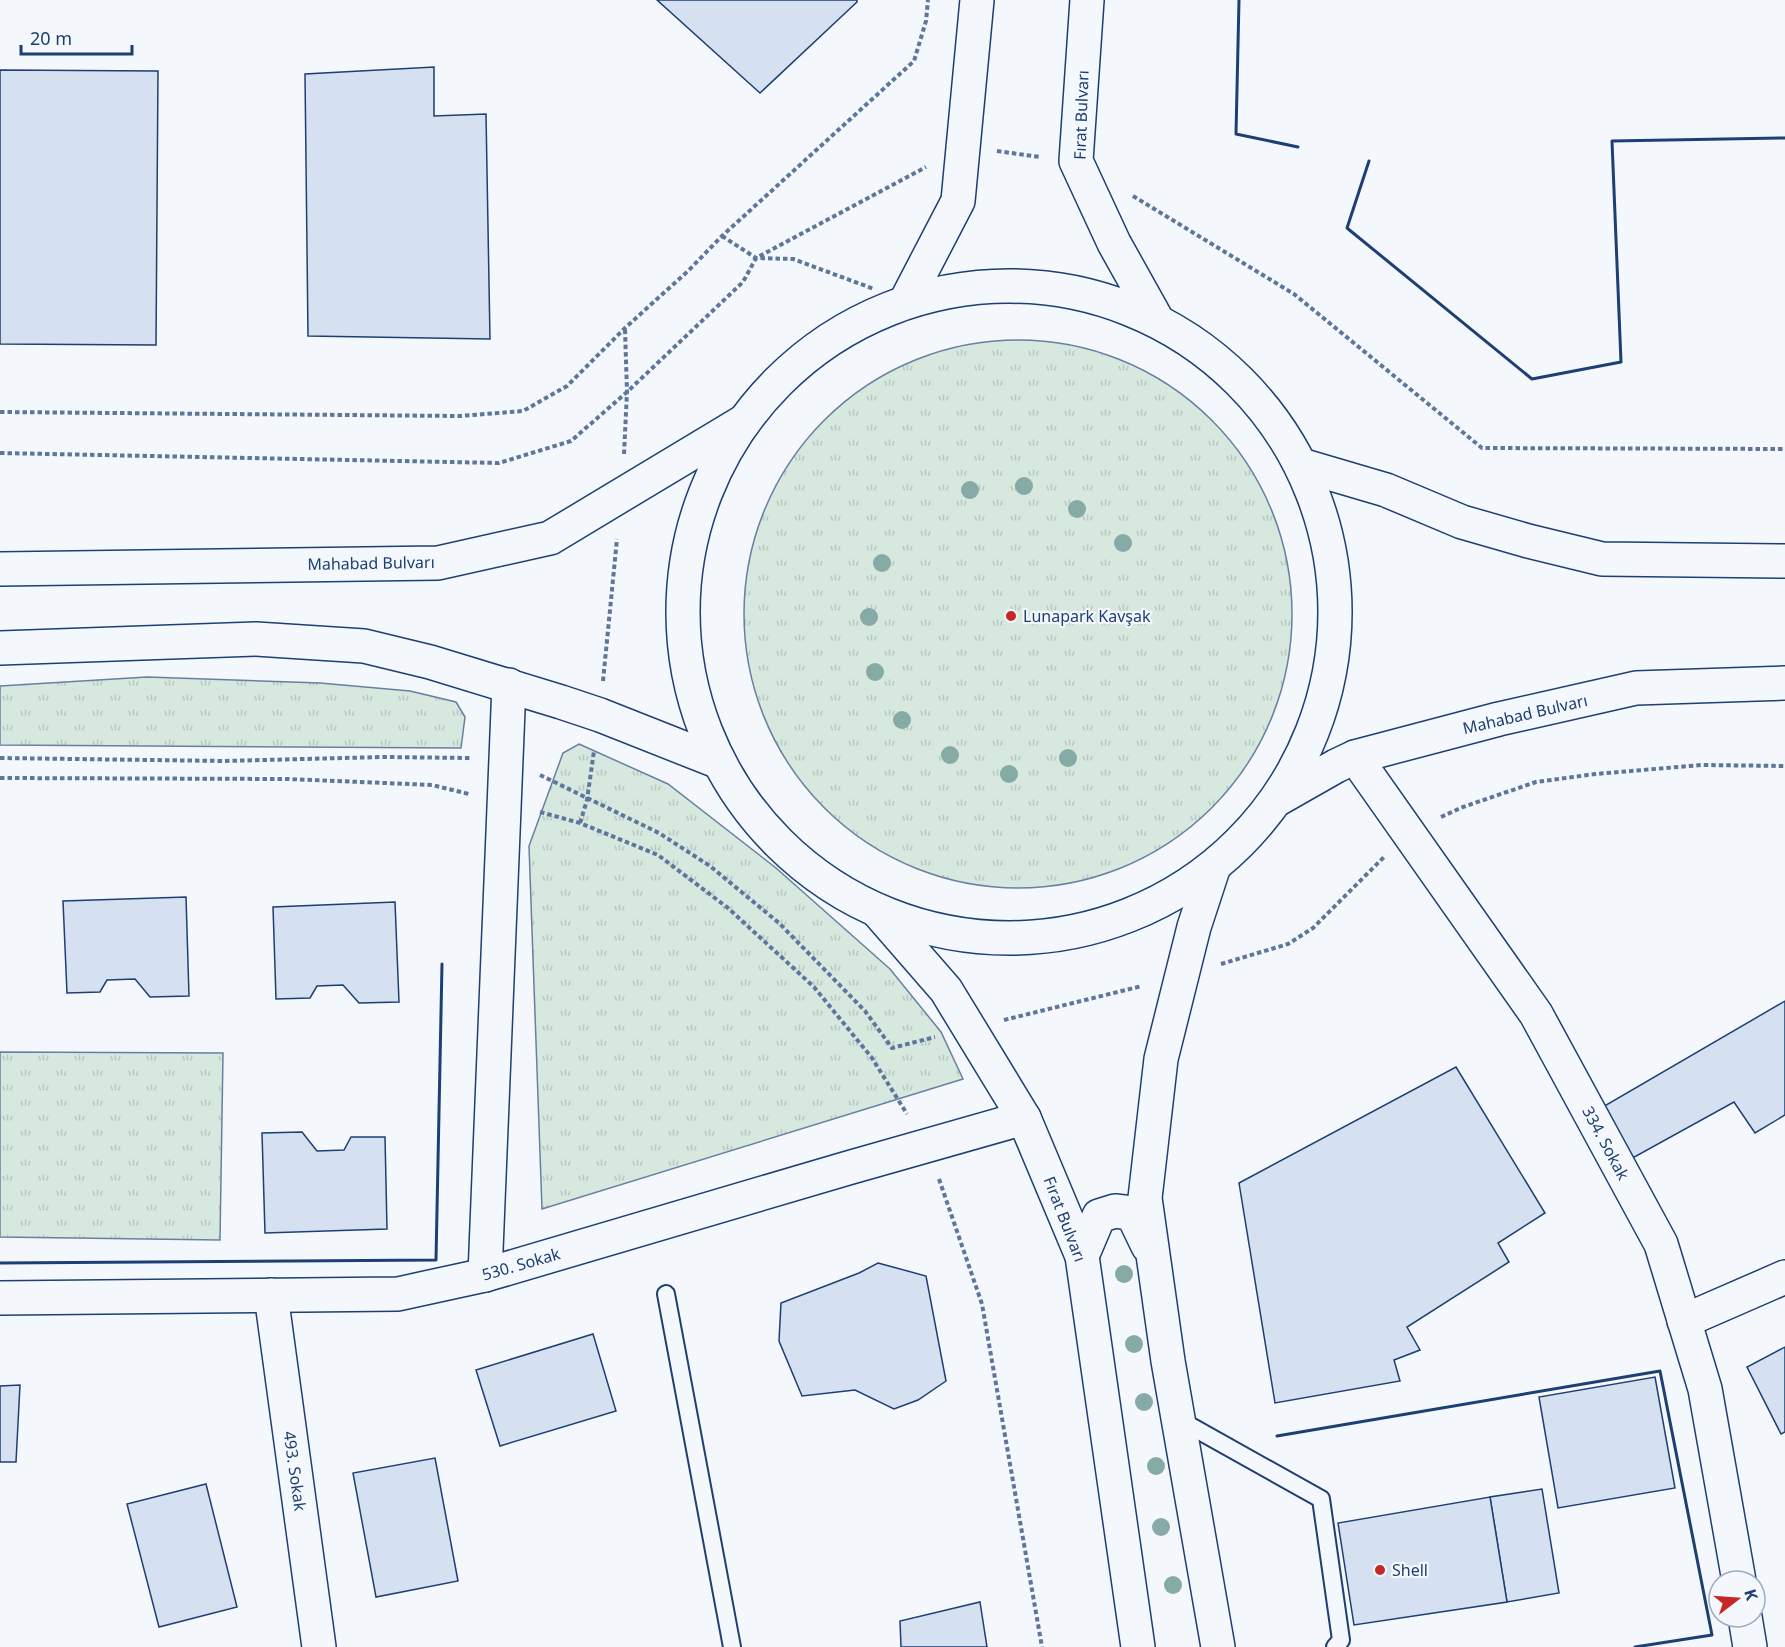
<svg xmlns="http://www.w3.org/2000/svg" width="1785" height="1647" font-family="'Noto Sans',sans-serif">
  <defs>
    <pattern id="grass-tufts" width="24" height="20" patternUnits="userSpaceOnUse" patternTransform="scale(1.5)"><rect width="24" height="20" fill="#d7e8df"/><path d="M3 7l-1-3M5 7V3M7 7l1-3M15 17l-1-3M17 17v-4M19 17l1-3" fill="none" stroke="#b8c8c3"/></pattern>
  </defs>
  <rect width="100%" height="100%" fill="#f4f7fb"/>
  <g fill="url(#grass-tufts)" stroke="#687fa3" stroke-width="1.5">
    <circle cx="1018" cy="614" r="274"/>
    <path d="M147,677L320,683L410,691L456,702L465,717L461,748L0,745V686Z"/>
    <path d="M579,744L668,784L776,868L890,969L941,1032L963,1079L542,1209L529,846L563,753Z"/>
    <path d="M0,1052L223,1053L220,1240L0,1237Z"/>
  </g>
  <g fill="#d5e0f0" stroke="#1d3f73" stroke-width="1.5">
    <path d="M657,0H857V2L760,93Z"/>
    <path d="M434,67V116L486,114L490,339L308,336L305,74Z"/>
    <path d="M0,70L158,71L156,345L0,344Z"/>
    <path d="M186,897L189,996L150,997L135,979L107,980L100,992L67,993L63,901Z"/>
    <path d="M395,902L399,1002L359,1003L343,985L317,986L310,998L276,999L273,907Z"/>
    <path d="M1785,1001V1115L1755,1133L1734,1102L1629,1160L1601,1108Z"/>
    <path d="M1456,1067L1545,1213L1498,1243L1509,1262L1407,1327L1420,1350L1394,1360L1400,1381L1275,1403L1239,1183Z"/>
    <path d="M302,1132L317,1151L344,1150L351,1137H385L387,1229L265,1233L262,1133Z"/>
    <path d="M878,1263L926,1276L946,1381L918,1400L894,1409L855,1390L802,1396L779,1341L781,1303L859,1273Z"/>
    <path d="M593,1334L616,1411L500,1446L476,1370Z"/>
    <path d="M1785,1347V1432L1781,1434L1747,1367Z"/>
    <path d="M1655,1377L1675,1488L1558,1508L1539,1397Z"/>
    <path d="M20,1385L16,1462H0V1386Z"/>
    <path d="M435,1458L458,1581L376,1597L353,1473Z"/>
    <path d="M206,1484L237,1607L159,1627L127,1504Z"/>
    <path d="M1542,1489L1559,1593L1507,1602L1490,1497Z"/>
    <path d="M1490,1497L1507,1602L1354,1625L1338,1523Z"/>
    <path d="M980,1602L987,1647H901L900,1621Z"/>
  </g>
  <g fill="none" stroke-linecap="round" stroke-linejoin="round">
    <defs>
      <g id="service">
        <path d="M666,1294L732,1647"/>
        <path d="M1178,1419L1321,1499L1341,1640L1335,1647"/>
      </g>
      <g id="minor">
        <path d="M1355,757L1536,1014L1661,1244L1705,1389L1739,1581"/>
        <path d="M485,1275L509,685"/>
        <path d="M271,1295L319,1647"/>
        <path d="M0,1298L398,1294L485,1275L848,1168L1024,1118"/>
        <path d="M1684,1321L1785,1277"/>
        <path d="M1745,1617L1750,1647"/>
      </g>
      <g id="primary">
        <path d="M1087,0L1076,161L1114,243L1157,320"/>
        <circle cx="1009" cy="612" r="326"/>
        <path d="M906,301L958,201L977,0"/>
        <path d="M1301,465L1386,490L1462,522L1528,541L1602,559L1785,561"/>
        <path d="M0,569L438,563L550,538L743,422"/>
        <path d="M0,648L256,639L364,646L430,662L561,702L600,715L719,762"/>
        <path d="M1278,799L1336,766L1355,757L1499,719L1636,688L1785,683"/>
        <path d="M1213,869L1194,927L1161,1059L1145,1198L1168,1361L1218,1647"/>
        <path d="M879,913L946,990L1024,1118L1082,1256L1138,1647"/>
        <path d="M1082,1256L1099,1216L1115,1211L1132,1213L1148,1246"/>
      </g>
    </defs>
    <use href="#service" stroke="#1d3f73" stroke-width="20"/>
    <use href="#minor" stroke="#1d3f73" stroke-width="36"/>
    <use href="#primary" stroke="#1d3f73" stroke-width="36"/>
    <g stroke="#5e769c" stroke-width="4" stroke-dasharray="4.5 3" stroke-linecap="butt">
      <path d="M997,151L1040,157"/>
      <path d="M1133,196L1294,294L1482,448L1785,449"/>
      <path d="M722,236L756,258L793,259L874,289"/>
      <path d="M0,412L460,416L523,411L567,386L625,328L688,271L722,236L914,61L926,21L928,0"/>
      <path d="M0,453L499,463L571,441L627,392L743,282L756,258L926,167"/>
      <path d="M624,454L627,392L625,329"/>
      <path d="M603,681L617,539"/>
      <path d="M0,758L224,761L384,757L470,758"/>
      <path d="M540,775L659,833L710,866L779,923L865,1011L892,1048L935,1037"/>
      <path d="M0,778L288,779L432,785L469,794"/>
      <path d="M540,812L580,823L658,855L728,908L814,987L872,1058L907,1114"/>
      <path d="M1441,817L1463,807L1536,782L1595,774L1702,765L1785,766"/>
      <path d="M580,823L587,800L594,751"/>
      <path d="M1221,964L1288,944L1313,928L1384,857"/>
      <path d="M1004,1020L1142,986"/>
      <path d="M939,1179L982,1304L1042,1647"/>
    </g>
    <use href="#service" stroke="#f4f7fb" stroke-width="16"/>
    <use href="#minor" stroke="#f4f7fb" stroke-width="33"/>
    <use href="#primary" stroke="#f4f7fb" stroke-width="33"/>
    <g stroke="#1d3f73" stroke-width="3">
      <path d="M1239,0L1236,134L1298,147"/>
      <path d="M1369,161L1347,228L1532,379L1621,362L1612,141L1785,138"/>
      <path d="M0,1263L436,1260L442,964"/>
      <path d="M1277,1436L1660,1371L1712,1635L1635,1647"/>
    </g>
  </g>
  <g fill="#86aba6">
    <circle cx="1024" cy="486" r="9"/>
    <circle cx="970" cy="490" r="9"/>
    <circle cx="1077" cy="509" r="9"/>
    <circle cx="1123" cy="543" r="9"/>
    <circle cx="882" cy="563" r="9"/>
    <circle cx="869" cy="617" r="9"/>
    <circle cx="875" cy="672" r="9"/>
    <circle cx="902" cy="720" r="9"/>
    <circle cx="950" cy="755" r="9"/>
    <circle cx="1068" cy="758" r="9"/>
    <circle cx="1009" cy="774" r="9"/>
    <circle cx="1124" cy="1274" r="9"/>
    <circle cx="1134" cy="1344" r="9"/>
    <circle cx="1144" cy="1402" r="9"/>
    <circle cx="1156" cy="1466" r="9"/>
    <circle cx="1161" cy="1527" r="9"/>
    <circle cx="1173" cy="1585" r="9"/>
  </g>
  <g fill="#c62828" stroke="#f4f7fb" stroke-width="2">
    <circle cx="1011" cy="616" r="6"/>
    <circle cx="1380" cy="1570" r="6"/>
  </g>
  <g text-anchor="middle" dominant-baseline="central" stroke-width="4.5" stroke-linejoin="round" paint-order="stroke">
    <g font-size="16" fill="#1d3f73" stroke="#f4f7fb">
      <text transform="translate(1081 115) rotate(-88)">Fırat Bulvarı</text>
      <text transform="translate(371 563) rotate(-1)">Mahabad Bulvarı</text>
      <text transform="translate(1525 714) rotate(-13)">Mahabad Bulvarı</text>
      <text transform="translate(1606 1143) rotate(62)">334. Sokak</text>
      <text transform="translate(1065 1219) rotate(69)">Fırat Bulvarı</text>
      <text transform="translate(521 1264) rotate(-16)">530. Sokak</text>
      <text transform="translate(295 1471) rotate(82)">493. Sokak</text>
    </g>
    <g font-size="16" fill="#1d3f73" stroke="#f4f7fb" text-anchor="start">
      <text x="1023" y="616">Lunapark Kavşak</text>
      <text x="1392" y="1570">Shell</text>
    </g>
  </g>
  <g transform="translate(1737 1599) rotate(73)"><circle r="28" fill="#f4f7fb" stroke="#9eadc5" stroke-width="1.5"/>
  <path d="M0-4.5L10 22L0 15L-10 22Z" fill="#c62828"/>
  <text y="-9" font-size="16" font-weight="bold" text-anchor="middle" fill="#1d3f73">K</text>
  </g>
  <path d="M21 45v9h111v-9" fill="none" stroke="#1d3f73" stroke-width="3"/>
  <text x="30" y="45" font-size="18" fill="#1d3f73" stroke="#f4f7fb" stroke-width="4.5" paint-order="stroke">20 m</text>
</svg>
